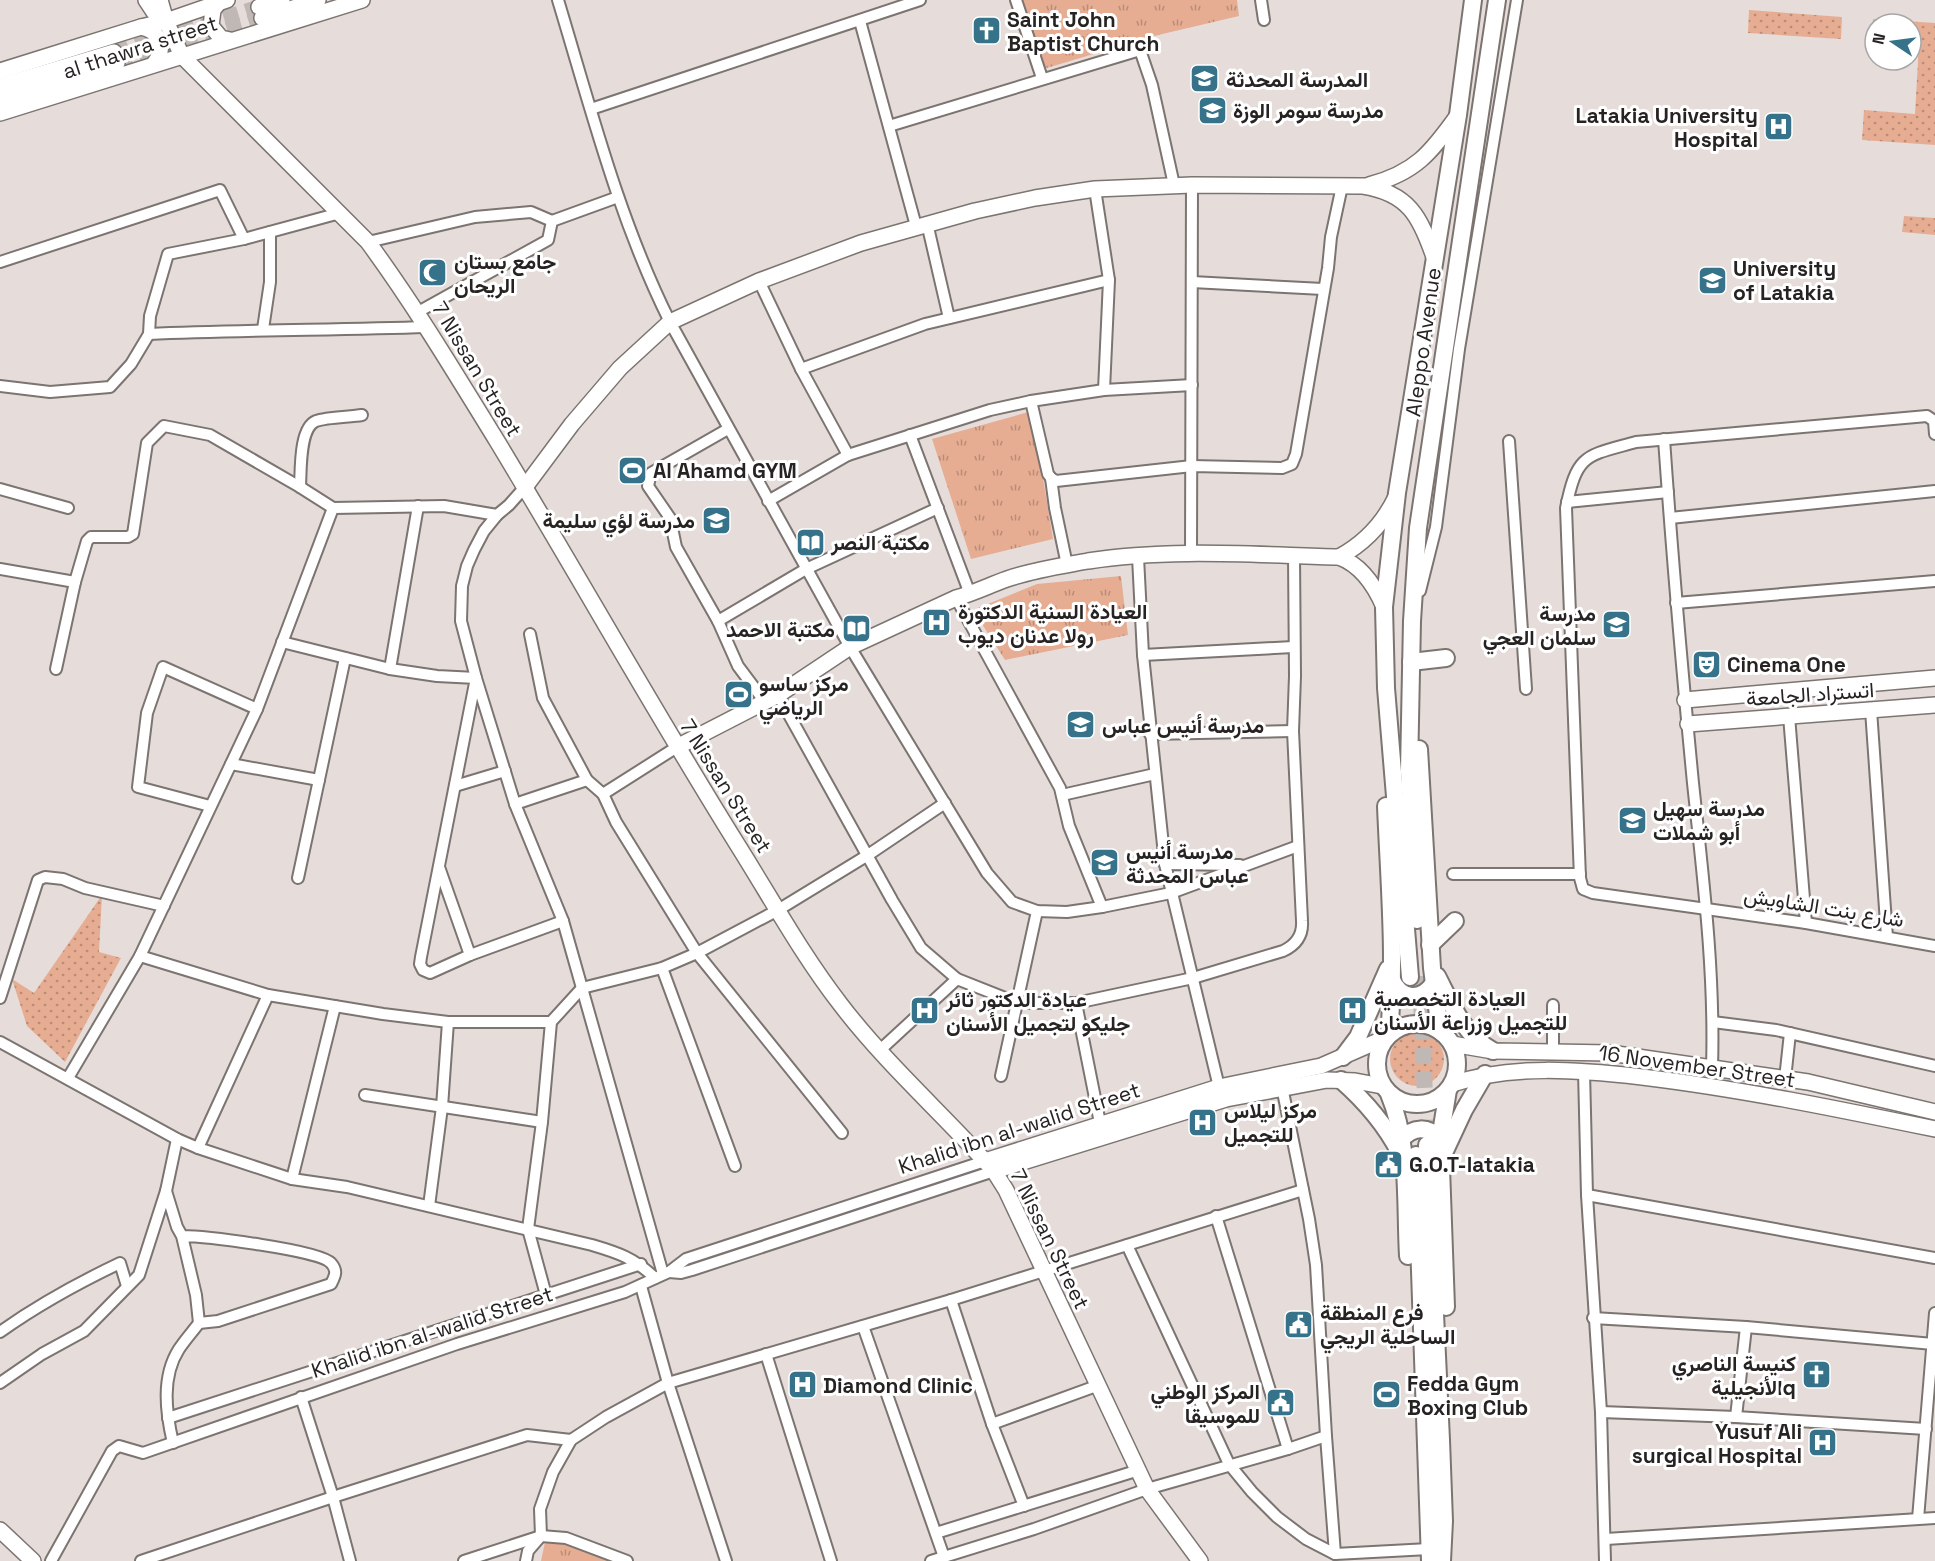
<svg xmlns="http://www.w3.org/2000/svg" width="1935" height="1561" font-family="'Space Grotesk',Vazirmatn,sans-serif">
  <defs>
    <pattern id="grass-dots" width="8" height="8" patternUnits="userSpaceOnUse" patternTransform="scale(1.5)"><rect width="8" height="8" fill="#e6ad93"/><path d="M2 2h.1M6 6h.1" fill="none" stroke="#ba8c78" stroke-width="1.8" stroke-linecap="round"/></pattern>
    <pattern id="park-tufts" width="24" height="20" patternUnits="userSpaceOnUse" patternTransform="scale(1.5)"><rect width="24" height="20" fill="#e6ad93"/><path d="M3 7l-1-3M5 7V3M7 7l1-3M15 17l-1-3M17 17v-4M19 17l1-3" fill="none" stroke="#ba8c78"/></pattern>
  </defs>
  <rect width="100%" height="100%" fill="#e6ddda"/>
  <g fill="url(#grass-dots)">
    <path d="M1749,10L1842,17L1841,39L1748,33Z"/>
    <path d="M1873,19L1935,23V145L1862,140L1864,110L1915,114L1919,44L1911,43V24H1875V41H1872Z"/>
    <path d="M1904,216L1935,218V235L1902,232Z"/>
    <path d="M102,895L99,952L121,958L65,1062L27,1026L12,979L34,993Z"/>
    <circle cx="1417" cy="1059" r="27"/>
  </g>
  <g fill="url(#park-tufts)">
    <path d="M1020,0H1237L1239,16L1154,36L1040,70Z"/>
    <path d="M1032,411L1053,539L971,559L932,439Z"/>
    <path d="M1121,576L1128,635L1005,660L973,610L1037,584Z"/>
    <path d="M564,1540L619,1561H541L545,1542Z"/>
  </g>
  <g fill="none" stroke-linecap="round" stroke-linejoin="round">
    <g stroke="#c0b8b5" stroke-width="15" stroke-dasharray="15 8" stroke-linecap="butt">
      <path d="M114,52L259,7"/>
      <path d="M117,63L262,18"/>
    </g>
    <path stroke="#c0b8b5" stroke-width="16" stroke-dasharray="16 8" stroke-linecap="butt" d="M1420,976L1427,1144"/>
    <defs>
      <g id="street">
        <path d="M558,0C591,109 619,220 670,322L850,647L987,873L1012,902L1037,911L1067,912L1102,907L1171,893L1298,846"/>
        <path d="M1016,0L1042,78"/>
        <path d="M1261,0L1264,20"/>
        <path d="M860,21L916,226"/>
        <path d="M591,109L920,0"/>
        <path d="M889,126L1140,50L1152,85L1174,185"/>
        <path d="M1095,189L1109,280L1104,390"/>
        <path d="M927,223L949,318"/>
        <path d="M368,242L475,217L531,212L552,221"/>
        <path d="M0,262L220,190L244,239"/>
        <path d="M759,281L801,369L848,455"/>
        <path d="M1192,282L1323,289"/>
        <path d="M418,312L548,240L552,221L618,197"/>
        <path d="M263,329L270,282V232"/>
        <path d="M149,334C241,330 334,330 427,327"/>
        <path d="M801,369L925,324L1109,280"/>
        <path d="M0,386L50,392L110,387L131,364L149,334L150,316L168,254L244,239L340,213"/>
        <path d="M1031,401L1048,474L1051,478L1056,481L1192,466L1282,468L1292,464L1296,454L1328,268L1331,237L1342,186"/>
        <path d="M728,429L651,473L648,486L670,518L676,547L718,621L806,569L938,508"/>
        <path d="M1935,434L1934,421L1927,416L1636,442C1586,456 1577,453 1566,508L1580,878L1583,889L1593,893L1806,923L1935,946"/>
        <path d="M910,435L970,594"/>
        <path d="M1664,439C1672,554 1682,669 1693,783C1703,877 1715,973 1712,1068"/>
        <path d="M1509,441L1526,689"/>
        <path d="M1051,478L1055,508L1067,565"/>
        <path d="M300,487C301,471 299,428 316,421C327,417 350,417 362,415"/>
        <path d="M525,487L509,505L497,515L484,531L474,550L467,566L462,586L461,621L476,678L515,804L563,921L663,1274"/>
        <path d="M0,489L68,508"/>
        <path d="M768,501L848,455L990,410L1031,401L1104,390L1192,385"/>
        <path d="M1567,502L1668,492"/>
        <path d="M1670,518L1935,491"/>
        <path d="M1191,553L1192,185"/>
        <path d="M1138,557L1143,655L1165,864L1219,1087"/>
        <path d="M0,569L75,582L87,541L91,537H128L133,534L147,443L164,426L210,435L300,487L333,508"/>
        <path d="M1420,591L1436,527L1459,349L1517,0"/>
        <path d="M956,598L1060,788L1069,826L1102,907"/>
        <path d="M1676,603L1935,581"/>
        <path d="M718,621L738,666L765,702"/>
        <path d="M530,634L543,698L587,780L603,794L616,822L697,953L842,1133"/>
        <path d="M282,642L390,669L437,676L476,678L421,957L420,964L423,970L430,973L470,955L563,921"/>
        <path d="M1143,655L1293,647"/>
        <path d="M56,669L75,582"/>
        <path d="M390,669L418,506"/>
        <path d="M778,695L892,900L921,948L957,979L1018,1003H1076L1193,978L1283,951C1296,945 1303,935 1302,921L1293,731L1295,676L1294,556"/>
        <path d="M1871,710L1887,937"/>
        <path d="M1789,716L1806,923"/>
        <path d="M1150,734L1293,731"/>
        <path d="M231,764L319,780"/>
        <path d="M455,786L505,771"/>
        <path d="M603,794L677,747"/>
        <path d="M1062,795L1155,774"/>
        <path d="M515,804L587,780"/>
        <path d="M210,806L138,787L147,713L163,667L257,709"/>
        <path d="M1165,864L1240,865"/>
        <path d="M439,867L470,955"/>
        <path d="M1453,874H1580"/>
        <path d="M298,878L345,658"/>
        <path d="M140,956L268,995L383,1014L448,1022H551"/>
        <path d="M662,968L735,1166"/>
        <path d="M0,998L38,880L45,877L63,879L85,888L164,906"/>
        <path d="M1076,1003L1100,1123"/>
        <path d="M1553,1005V1052"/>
        <path d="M1713,1022L1776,1030L1935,1066"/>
        <path d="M0,1042L177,1139L198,1148L292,1179L347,1187L592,1245C619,1253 634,1258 655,1278"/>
        <path d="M879,1051L957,979"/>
        <path d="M1584,1071L1587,1195L1601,1412L1605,1561"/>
        <path d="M1001,1076L1037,911"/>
        <path d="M68,1078L140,956L257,709L333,508L444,506L497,515"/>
        <path d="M1785,1079L1790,1033"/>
        <path d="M1282,1087L1309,1219L1316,1265L1326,1436L1335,1554"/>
        <path d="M365,1095L542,1122"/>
        <path d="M198,1148L268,995"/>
        <path d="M292,1179L335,1006"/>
        <path d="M166,1191L177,1227L182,1236C204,1236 319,1250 331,1263C338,1271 335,1276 331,1284L218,1321L199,1323L196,1295L182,1236"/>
        <path d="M1587,1195L1935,1258"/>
        <path d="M429,1206L442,1107L448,1022"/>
        <path d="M1216,1216L1288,1449"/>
        <path d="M1127,1245L1229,1464L1252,1492L1277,1517L1306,1539L1335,1554L1429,1549"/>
        <path d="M669,1272L681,1273L692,1270L994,1171"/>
        <path d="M641,1286L668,1383L726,1561"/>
        <path d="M546,1295L528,1229L542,1122L551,1022L582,988L662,968L697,953L778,910L868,855L945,803"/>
        <path d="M951,1300L992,1424L1024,1506"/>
        <path d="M1593,1318L1746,1327L1933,1344"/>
        <path d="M863,1326L944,1557"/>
        <path d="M0,1332C38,1305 78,1283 120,1263L127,1286"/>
        <path d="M766,1354L831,1561"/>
        <path d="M0,1383L42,1354L84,1331L139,1275L166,1191L177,1139"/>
        <path d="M301,1397L333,1497L350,1561"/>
        <path d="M1601,1412L1736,1417L1926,1429"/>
        <path d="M1736,1417L1746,1327"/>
        <path d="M168,1418L641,1264"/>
        <path d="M992,1424L1099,1385"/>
        <path d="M173,1443C166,1413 161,1377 179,1349C185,1340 193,1331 199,1323"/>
        <path d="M1918,1519L1935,1313"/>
        <path d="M936,1533L1139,1470"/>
        <path d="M1606,1539L1935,1518"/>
        <path d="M51,1561L112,1451L119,1446L143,1453L457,1344L625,1292L669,1272L686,1259L985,1161"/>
        <path d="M141,1561L333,1497L527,1435L571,1440"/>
        <path d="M464,1561L541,1536L566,1538L627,1561"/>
        <path d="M526,1561L528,1551L541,1536L540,1509L553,1472L571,1440L606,1417L668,1383L951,1300L1303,1190"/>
        <path d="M931,1561L1034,1529L1147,1489L1288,1449L1326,1436"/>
      </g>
      <g id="secondary">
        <path d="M146,0L154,12L166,21"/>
        <path d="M160,0L166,21L182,56L368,242C415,306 455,373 497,441C578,575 654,711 737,844C771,898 802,955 841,1005C887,1065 944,1115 994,1171L1006,1190L1147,1489L1200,1561"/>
        <path d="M219,2L213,10L211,26L221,38L230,40"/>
        <path d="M259,7L282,0"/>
        <path d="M262,18L318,0"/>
        <path d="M141,27C160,30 166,49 154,64"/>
        <path d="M0,71L141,27L166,21L227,0"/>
        <path d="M0,86L114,52"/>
        <path d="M0,99L117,63"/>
        <path d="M0,113L362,0"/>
        <path d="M1369,185C1415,173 1431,153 1458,115"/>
        <path d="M525,487L572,424L620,368L670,322L759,281L861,243L975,211L1035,198L1095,189L1192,185L1363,186C1408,193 1420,216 1434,257"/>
        <path d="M1339,557C1365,543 1383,524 1396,497"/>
        <path d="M1685,700L1935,678"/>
        <path d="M1688,724L1935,705"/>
        <path d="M677,747L778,695L850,647L956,598C974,593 990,585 1007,579C1033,570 1061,566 1088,561C1169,548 1257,555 1339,557C1361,565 1375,586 1384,607"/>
        <path d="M1452,1044L1493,1051L1610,1053L1808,1082L1935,1112"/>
        <path d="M1452,1084C1513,1064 1579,1070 1642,1077C1741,1089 1838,1109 1935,1129"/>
        <path d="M985,1161L1219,1087L1321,1066L1385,1038"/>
        <path d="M994,1171L1226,1099L1327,1080L1355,1081L1382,1086"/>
        <path d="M0,1530L33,1561"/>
      </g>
      <g id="primary">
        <path d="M1411,662L1446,658"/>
        <path d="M1419,749L1432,968L1440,1031"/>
        <path d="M1386,806C1389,881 1396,958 1389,1034"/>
        <path d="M1417,920L1409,771L1412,621L1418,528L1497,0"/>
        <path d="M1430,945L1455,921"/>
        <path d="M1437,976C1452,1005 1463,1034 1493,1051"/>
        <path d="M1410,977L1386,688L1384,607L1397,493L1458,115L1473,0"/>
        <path d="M1392,980C1401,1000 1421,1001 1433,984"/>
        <circle cx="1417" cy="1064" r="40"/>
        <path d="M1343,1057L1358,1037L1388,969"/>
        <path d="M1341,1080C1365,1101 1385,1124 1400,1153"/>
        <path d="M1389,1094C1410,1144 1405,1203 1408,1256"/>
        <path d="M1401,1140C1413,1126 1428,1126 1440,1139"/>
        <path d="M1427,1145L1441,1440L1444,1521L1442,1561"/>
        <path d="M1444,1153L1464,1110L1485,1074"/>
        <path d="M1416,1155L1430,1561"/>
        <path d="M1446,1307L1440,1139L1448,1090"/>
      </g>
    </defs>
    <use href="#street" stroke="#7b7470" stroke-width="14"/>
    <use href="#secondary" stroke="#7b7470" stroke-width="18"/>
    <use href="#primary" stroke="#7b7470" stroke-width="20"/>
    <use href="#street" stroke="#fff" stroke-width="10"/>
    <use href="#secondary" stroke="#fff" stroke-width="15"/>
    <use href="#primary" stroke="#fff" stroke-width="16"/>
  </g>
  <defs>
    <symbol id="church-square" viewBox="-11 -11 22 22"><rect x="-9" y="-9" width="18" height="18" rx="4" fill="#367289" stroke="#fff"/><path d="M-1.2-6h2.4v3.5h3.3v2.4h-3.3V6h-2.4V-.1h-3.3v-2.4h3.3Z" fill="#fff"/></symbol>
    <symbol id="school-square" viewBox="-11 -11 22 22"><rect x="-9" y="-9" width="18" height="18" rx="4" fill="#367289" stroke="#fff"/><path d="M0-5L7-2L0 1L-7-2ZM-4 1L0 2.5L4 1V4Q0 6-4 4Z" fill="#fff"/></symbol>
    <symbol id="hospital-square" viewBox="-11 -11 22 22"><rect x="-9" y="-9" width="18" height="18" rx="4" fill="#367289" stroke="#fff"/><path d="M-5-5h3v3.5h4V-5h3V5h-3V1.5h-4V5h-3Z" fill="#fff"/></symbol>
    <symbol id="mosque-square" viewBox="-11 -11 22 22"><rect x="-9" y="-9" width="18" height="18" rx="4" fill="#367289" stroke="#fff"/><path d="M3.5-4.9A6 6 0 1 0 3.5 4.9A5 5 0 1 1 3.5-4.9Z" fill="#fff"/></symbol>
    <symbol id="university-square" viewBox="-11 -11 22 22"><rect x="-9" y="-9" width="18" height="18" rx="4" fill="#367289" stroke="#fff"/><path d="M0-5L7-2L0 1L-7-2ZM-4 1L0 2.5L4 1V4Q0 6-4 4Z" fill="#fff"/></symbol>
    <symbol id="stadium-square" viewBox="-11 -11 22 22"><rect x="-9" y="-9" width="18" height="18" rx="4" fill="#367289" stroke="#fff"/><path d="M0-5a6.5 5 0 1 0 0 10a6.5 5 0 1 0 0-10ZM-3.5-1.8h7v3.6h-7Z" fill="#fff"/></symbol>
    <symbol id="library-square" viewBox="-11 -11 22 22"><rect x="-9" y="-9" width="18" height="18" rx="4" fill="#367289" stroke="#fff"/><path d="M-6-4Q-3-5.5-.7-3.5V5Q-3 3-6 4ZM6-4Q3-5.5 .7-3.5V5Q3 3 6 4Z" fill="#fff"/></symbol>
    <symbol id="theatre-square" viewBox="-11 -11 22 22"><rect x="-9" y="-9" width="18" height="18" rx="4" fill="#367289" stroke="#fff"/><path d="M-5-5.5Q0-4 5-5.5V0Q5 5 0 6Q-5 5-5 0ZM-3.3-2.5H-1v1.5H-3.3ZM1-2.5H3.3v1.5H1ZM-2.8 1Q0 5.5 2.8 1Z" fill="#fff"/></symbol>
    <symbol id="civic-square" viewBox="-11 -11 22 22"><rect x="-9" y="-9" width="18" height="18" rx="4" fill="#367289" stroke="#fff"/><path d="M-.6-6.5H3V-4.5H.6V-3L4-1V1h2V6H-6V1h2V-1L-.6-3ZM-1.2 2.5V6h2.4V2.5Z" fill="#fff"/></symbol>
  </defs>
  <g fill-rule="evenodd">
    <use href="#church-square" x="970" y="14" width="33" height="33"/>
    <use href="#school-square" x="1188" y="62" width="33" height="33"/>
    <use href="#school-square" x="1196" y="94" width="33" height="33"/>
    <use href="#hospital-square" x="1762" y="110" width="33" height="33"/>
    <use href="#mosque-square" x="416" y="256" width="33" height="33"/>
    <use href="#university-square" x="1696" y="264" width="33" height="33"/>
    <use href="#stadium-square" x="616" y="454" width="33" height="33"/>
    <use href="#school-square" x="700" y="504" width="33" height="33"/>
    <use href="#library-square" x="794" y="526" width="33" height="33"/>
    <use href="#hospital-square" x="920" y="606" width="33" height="33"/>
    <use href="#school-square" x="1600" y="608" width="33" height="33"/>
    <use href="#library-square" x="840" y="612" width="33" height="33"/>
    <use href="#theatre-square" x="1690" y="648" width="33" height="33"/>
    <use href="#stadium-square" x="722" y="678" width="33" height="33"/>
    <use href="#school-square" x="1064" y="708" width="33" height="33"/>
    <use href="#school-square" x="1616" y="804" width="33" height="33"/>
    <use href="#school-square" x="1088" y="846" width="33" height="33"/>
    <use href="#hospital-square" x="1336" y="994" width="33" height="33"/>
    <use href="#hospital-square" x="908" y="994" width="33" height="33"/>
    <use href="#hospital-square" x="1186" y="1106" width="33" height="33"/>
    <use href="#civic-square" x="1372" y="1148" width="33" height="33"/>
    <use href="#civic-square" x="1282" y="1308" width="33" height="33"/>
    <use href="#church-square" x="1800" y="1358" width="33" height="33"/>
    <use href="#hospital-square" x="786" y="1368" width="33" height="33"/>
    <use href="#stadium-square" x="1370" y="1378" width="33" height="33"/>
    <use href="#civic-square" x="1264" y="1386" width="33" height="33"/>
    <use href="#hospital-square" x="1806" y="1426" width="33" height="33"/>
  </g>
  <g text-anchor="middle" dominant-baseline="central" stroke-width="6" stroke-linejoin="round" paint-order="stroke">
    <g font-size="21" font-weight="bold" fill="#262322" stroke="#fff" text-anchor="start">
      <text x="1007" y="19">Saint John<tspan x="1007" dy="24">Baptist Church</tspan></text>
      <text x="1226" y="79">المدرسة المحدثة</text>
      <text x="1233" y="110">مدرسة سومر الوزة</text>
      <text x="1758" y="115" text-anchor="end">Latakia University<tspan x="1758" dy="24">Hospital</tspan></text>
      <text x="454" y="261">جامع بستان<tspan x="454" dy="24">الريحان</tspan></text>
      <text x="1733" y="268">University<tspan x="1733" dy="24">of Latakia</tspan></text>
      <text x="653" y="470">Al Ahamd GYM</text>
      <text x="695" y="520" text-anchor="end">مدرسة لؤي سليمة</text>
      <text x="831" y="542">مكتبة النصر</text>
      <text x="958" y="611">العيادة السنية الدكتورة<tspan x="958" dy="24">رولا عدنان ديوب</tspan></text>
      <text x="1596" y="613" text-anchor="end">مدرسة<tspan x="1596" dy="24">سلمان العجي</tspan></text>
      <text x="835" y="629" text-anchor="end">مكتبة الاحمد</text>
      <text x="1727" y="664">Cinema One</text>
      <text x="759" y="683">مركز ساسو<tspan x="759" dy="24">الرياضي</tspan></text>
      <text x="1102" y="725">مدرسة أنيس عباس</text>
      <text x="1653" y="808">مدرسة سهيل<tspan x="1653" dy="24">أبو شملات</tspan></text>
      <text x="1126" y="851">مدرسة أنيس<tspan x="1126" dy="24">عباس المحدثة</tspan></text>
      <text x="1374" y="998">العيادة التخصصية<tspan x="1374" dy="24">للتجميل وزراعة الأسنان</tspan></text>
      <text x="946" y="999">عيادة الدكتور ثائر<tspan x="946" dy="24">جليكو لتجميل الأسنان</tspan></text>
      <text x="1224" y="1110">مركز ليلاس<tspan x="1224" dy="24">للتجميل</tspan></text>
      <text x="1409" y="1164">G.O.T-latakia</text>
      <text x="1320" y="1312">فرع المنطقة<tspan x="1320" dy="24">الساحلية الريجي</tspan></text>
      <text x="1796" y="1363" text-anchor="end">كنيسة الناصري<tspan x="1796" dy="24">الأنجيليةq</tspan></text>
      <text x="1407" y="1383">Fedda Gym<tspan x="1407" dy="24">Boxing Club</tspan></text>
      <text x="823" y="1385">Diamond Clinic</text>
      <text x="1260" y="1391" text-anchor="end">المركز الوطني<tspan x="1260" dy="24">للموسيقا</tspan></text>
      <text x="1802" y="1431" text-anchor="end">Yusuf Ali<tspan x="1802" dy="24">surgical Hospital</tspan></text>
    </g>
    <g font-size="21" fill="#262322" stroke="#fff">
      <text transform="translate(140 47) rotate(-18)">al thawra street</text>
      <text transform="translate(1423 342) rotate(-82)">Aleppo Avenue</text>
      <text transform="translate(477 369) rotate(59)">7 Nissan Street</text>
      <text transform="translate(1810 694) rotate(-4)">اتستراد الجامعة</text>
      <text transform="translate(726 786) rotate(58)">7 Nissan Street</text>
      <text transform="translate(1824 907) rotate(9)">شارع بنت الشاويش</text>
      <text transform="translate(1697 1066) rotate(8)">16 November Street</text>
      <text transform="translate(1019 1128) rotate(-18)">Khalid ibn al-walid Street</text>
      <text transform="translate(1050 1239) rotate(64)">7 Nissan Street</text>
      <text transform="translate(432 1332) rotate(-18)">Khalid ibn al-walid Street</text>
    </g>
  </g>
  <g transform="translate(1893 42) rotate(283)"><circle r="28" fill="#ffffff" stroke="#a8a7a7" stroke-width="1.5"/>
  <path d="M0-4.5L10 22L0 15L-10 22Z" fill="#367289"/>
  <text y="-9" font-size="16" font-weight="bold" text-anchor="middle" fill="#262322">N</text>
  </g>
</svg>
